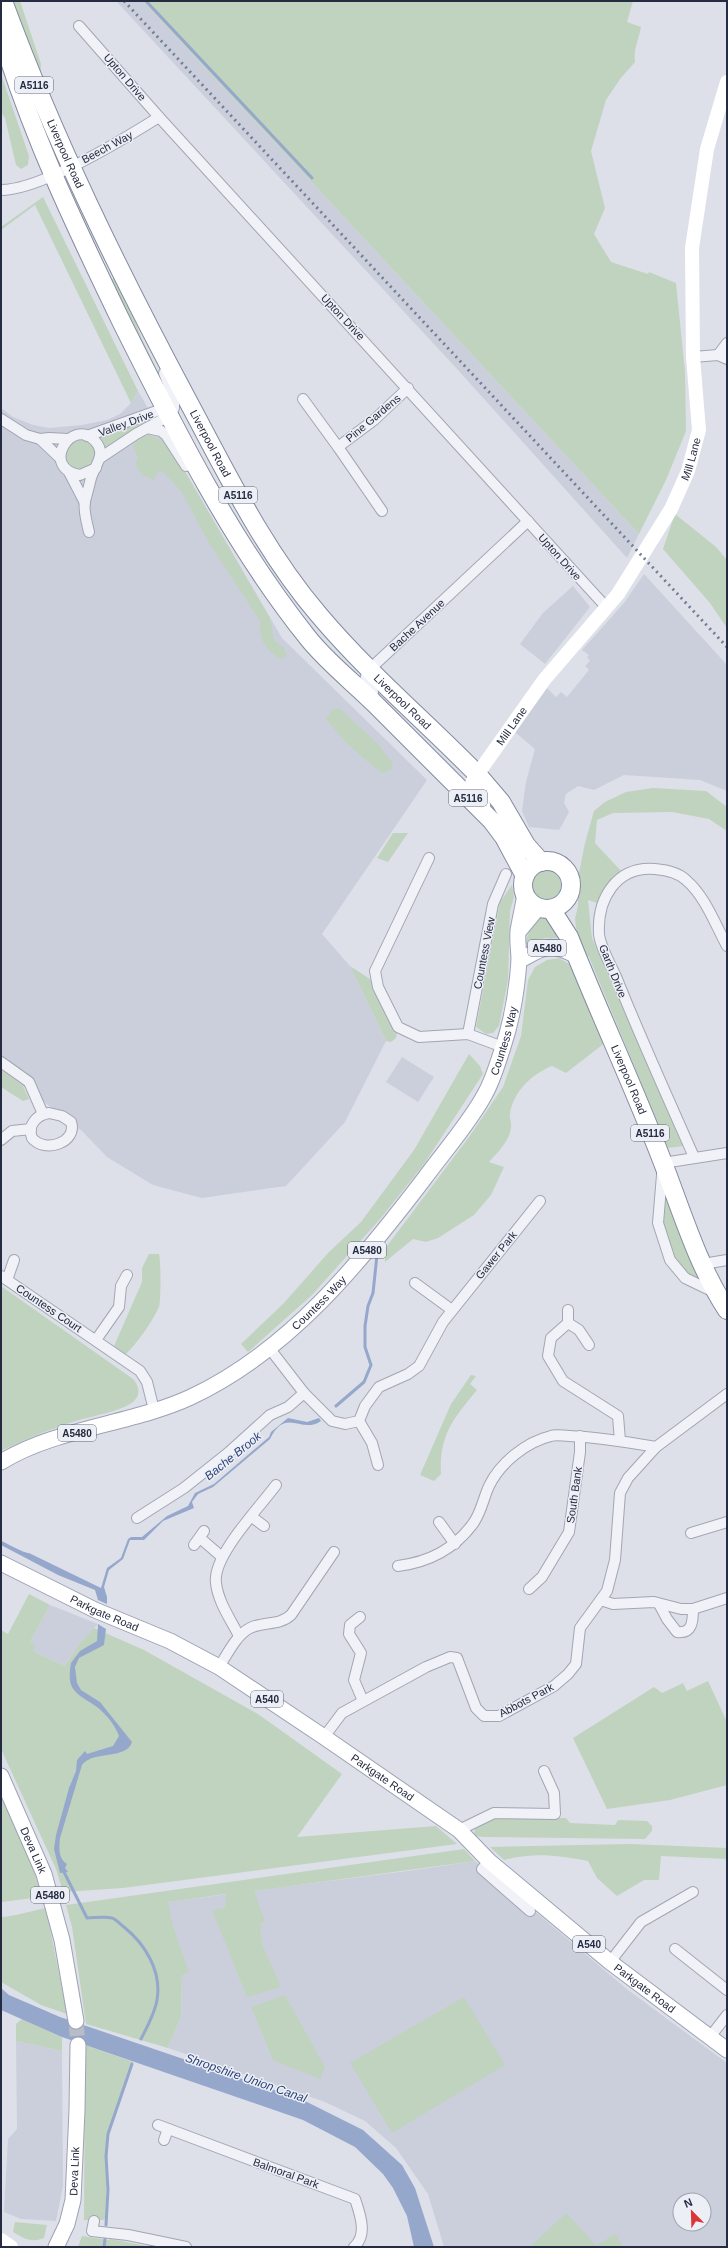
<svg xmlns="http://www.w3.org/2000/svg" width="728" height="2248" font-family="Arial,sans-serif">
  <rect width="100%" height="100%" fill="#dde0e9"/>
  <g fill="#cbcfdb" fill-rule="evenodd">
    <path d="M116,1H143L639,534L627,558L458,370Z"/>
    <path d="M138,391L282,638L427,780L322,934L350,966L386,1041L345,1122L286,1186L202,1198L153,1185L107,1157L82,1131L1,1069V408L13,417L33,425L49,428L82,425L107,420L120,414L131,403Z"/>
    <path d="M644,574L727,665V791L700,780L624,775L594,790L578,786L566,794L564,803L569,812L559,830L529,827L522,811L526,782L535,749L515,732L547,688L556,697L561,692L567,697L589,670L585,666L590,661L587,657L589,655L582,650L624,603Z"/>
    <path d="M573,586L590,607L545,664L520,644L543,613Z"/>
    <path d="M402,1057L434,1077L418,1102L386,1082Z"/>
    <path d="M50,1605L98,1624L80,1643L65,1666L33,1651L30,1642Z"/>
    <path d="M475,1861L628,1990L727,2063V2247H444L428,2194L396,2148L365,2121L325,2102L168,2048L181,2017L182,1975L167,1902L415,1870ZM680,2200H704V2224H680Z"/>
    <path d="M16,2041L62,2051L63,2186L56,2221L21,2219L4,2212L8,2139L17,2129Z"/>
  </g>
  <g fill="#c0d3be">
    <path d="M12,1H20L41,64L40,86Z"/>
    <path d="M143,1H633L627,22L641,27C639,39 633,50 635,62L620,79L606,100L591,151L605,208L594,234L611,262L648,274L649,272L676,283L685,372L686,431L666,480L639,534Z"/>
    <path d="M1,74L29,156L28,165L21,169L16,165L5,118L1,112Z"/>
    <path d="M43,197L138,391L131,403L35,205L1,230V227Z"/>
    <path d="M117,276L142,339L166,388L164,392L111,280Z"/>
    <path d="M141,422L142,425L104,450L97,437Z"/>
    <path d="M150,435L169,444L270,618L274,640L284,648L287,656L281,659C265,651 259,639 260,621L209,543L181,491L164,473L158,471L154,480L142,475L135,464L138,458L133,446L138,438Z"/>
    <circle cx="81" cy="456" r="15"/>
    <path d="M675,514L716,547L727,560V628L710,603L663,549Z"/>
    <path d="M339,708L378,744L393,764L391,770L382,773C361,757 342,740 326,719L332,709Z"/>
    <path d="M653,788L706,791L727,807V831L709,819L672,812L613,813L597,820L595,843L621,871L607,886L597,903L588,900L592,938L683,1146L668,1148L589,957L579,952L575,919L578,906V878L585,843L594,811L605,802L626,792Z"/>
    <path d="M393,833H408L388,862L377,858Z"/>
    <circle cx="546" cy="885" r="15"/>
    <path d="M512,885L514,897L510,911L508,980L499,1026L493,1033L486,1034L476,1027L500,902Z"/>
    <path d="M545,914L562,938H546L525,944C529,932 532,919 545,914Z"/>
    <path d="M559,958L571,965L606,1042L566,1073L552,1066C532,1074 514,1091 510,1113C509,1118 512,1123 511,1128C509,1142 498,1152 489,1162L504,1167L491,1195L474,1215L438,1238L426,1242L413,1239L385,1262L384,1250L469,1137L503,1087L521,1036L528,980L535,967L547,960Z"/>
    <path d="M350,966L370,979L397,1032L396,1038L391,1042L386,1041Z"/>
    <path d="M469,1054L480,1066L483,1074L424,1164L381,1218L312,1295L248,1352L241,1344L284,1303L328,1253L361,1222L414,1150Z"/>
    <path d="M1,1069L23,1086L29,1099L23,1101L1,1087Z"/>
    <path d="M669,1199L702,1278L698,1281C680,1271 667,1248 663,1227C661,1220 663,1210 663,1202Z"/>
    <path d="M149,1254H159C161,1262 161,1300 159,1307C151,1324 138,1342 125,1355L114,1346L142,1282V1268Z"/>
    <path d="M1,1286L133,1379C139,1385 141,1395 134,1401C123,1411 92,1416 76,1421C51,1429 25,1439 1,1451Z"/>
    <path d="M471,1375L476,1376L470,1384L477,1390C453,1419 439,1435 441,1474L434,1481L420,1475L451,1404Z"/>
    <path d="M29,1594L50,1605L30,1642L36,1645L33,1651L65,1666L80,1643L94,1628L144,1650L258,1714L342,1774L297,1837L436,1826L457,1844L123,1888L63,1892L56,1869L1,1749V1630L8,1634Z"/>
    <path d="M708,1681L727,1722V1785L670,1800L607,1809L573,1738L654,1687L662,1693L683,1683L687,1691Z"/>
    <path d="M1,1792L33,1868L42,1897L1,1902Z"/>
    <path d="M492,1818H566L570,1823L615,1825L618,1820L647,1821L652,1826V1831L645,1839L483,1837L474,1836L475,1826Z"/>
    <path d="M630,1844L727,1848V1859L661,1856L659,1880H644L617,1896L597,1878L588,1861C558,1855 534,1852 504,1860L490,1847Z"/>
    <path d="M464,1849L475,1861L254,1891L265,1921L260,1924L262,1944L281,1987L247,1997L212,1910L225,1908L226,1894L168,1902L173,1926L189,1972L182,1975L181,2017L168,2048L86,2024L72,1927L66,1905Z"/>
    <path d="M46,1908L67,2014L41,2005L1,1982V1917C17,1916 30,1911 46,1908Z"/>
    <path d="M285,1995L325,2067L320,2079L273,2060L251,2007Z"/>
    <path d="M464,1997L505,2065L392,2133L350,2063Z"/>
    <path d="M22,2019L62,2037V2051L16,2041V2024Z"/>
    <path d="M85,2045L133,2062L108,2134L106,2218L103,2220H84Z"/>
    <path d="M566,2213L596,2245L616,2234L623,2247H530Z"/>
    <path d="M15,2222L47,2225L44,2238C31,2243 25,2239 13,2232Z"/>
    <path d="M82,2236L108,2240L111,2239L151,2247H78Z"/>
  </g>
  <g fill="#95a8cc">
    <path d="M288,1418L307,1422L319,1418L321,1421C301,1435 286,1406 270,1439L213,1487L198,1494L192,1502L194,1508L163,1521L144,1540H130L123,1559L109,1570L104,1587L107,1597V1604L98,1600L95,1590L58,1575L1,1545V1541C7,1543 23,1553 29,1553L101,1588L107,1568L121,1558L128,1539L131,1537H142L167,1516L188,1506L195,1493L214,1484L269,1437L271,1432Z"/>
    <path d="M98,1624L106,1629L104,1645L79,1658L75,1667L77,1683L81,1690L100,1702L132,1742C127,1760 93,1750 82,1765L60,1838C59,1847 58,1859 67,1864L65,1868L68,1872L60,1873L54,1849L56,1835L69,1788L76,1771L77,1760L85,1751L87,1754L113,1746L119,1736C115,1724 102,1709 91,1703C72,1691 67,1687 71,1663L80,1651L97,1641Z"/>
    <path d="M1,1988L9,1995L60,2017L301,2099L363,2130L402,2165L415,2188L434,2247H414L407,2216L393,2188L383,2174L355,2147L303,2120L62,2037L1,2010Z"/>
  </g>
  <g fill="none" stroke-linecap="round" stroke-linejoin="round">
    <g stroke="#95a8cc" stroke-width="3">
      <path d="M146,1L312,178"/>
      <path d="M336,1406L364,1382L371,1365L365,1347V1326L368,1306L373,1293L377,1255"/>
      <path d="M63,1870L87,1918C94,1918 105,1916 112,1918C116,1919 121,1925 124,1927C145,1944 162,1971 157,2000C155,2013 147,2027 141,2039"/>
      <path d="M106,2225L108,2190L106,2156L108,2134L132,2064"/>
      <path d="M104,2247L105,2239"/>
    </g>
    <path stroke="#b8bcc7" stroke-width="15" stroke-dasharray="15 8" stroke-linecap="butt" d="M76,2021L78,2045"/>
    <defs>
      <g id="street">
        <path d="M79,26L159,117L607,608"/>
        <path d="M1,190C41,190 124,139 159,117"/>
        <path d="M718,355L727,343"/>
        <path d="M693,357L718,355L727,359"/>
        <path d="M303,399L338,447"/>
        <path d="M1,419L26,435L40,439"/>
        <path d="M147,428L161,431L166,435L186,466"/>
        <path d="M87,436L168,407"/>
        <path d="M60,458L40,439L49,438L68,439"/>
        <path d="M100,458L136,434L169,416L174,408V399L164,373"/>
        <path d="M69,472L85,503"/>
        <path d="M382,511L338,447L374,420L408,388"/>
        <path d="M89,532C87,523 83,510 85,501C87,494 89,486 91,478C95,465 107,454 95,441C72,416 39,468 80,475L96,468"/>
        <path d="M373,692C364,684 363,678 370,669L528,521"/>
        <path d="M429,858L375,971L378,987L398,1027L419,1037L468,1034L503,1047"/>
        <path d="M468,1034L493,904L506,874"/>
        <path d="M1,1062L29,1082L43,1114"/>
        <path d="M49,1113L62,1116L71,1122C78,1142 45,1154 32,1138C27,1126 36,1115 49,1113Z"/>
        <path d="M1,1140L12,1131L31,1129"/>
        <path d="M694,1157C668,1098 641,1039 617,979C612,967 600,947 599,934C597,899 616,866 655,869C666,870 678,872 686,880C705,896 715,924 727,946"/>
        <path d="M703,1264L727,1260"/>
        <path d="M1,1276L140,1371L147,1382L154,1410"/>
        <path d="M7,1280L14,1260"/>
        <path d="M415,1283L452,1310"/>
        <path d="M716,1293L685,1278L670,1260L658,1223L663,1163L727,1153"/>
        <path d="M568,1323V1310"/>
        <path d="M96,1340L119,1307L121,1286L127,1275"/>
        <path d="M589,1345L579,1330L568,1323L551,1338L548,1356L563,1381L618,1416L620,1441"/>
        <path d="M270,1349L304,1393L332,1421L345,1424L359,1421L365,1406L379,1387L408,1374L419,1366L443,1322L540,1201"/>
        <path d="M359,1421L372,1443L378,1465"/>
        <path d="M252,1517L264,1526"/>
        <path d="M137,1518L184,1488L228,1453L270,1415L288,1407L304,1393"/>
        <path d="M439,1522L455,1544"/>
        <path d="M691,1533L727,1522"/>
        <path d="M200,1538L222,1557"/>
        <path d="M194,1545L204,1531"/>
        <path d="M398,1566C429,1562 453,1550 472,1525C481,1514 483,1499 489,1486C500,1463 526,1442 551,1436C556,1434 563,1436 569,1436C598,1437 627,1442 656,1447"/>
        <path d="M529,1589L542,1577L569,1532L580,1452V1436"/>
        <path d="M601,1600L613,1604L654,1602L681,1609H693L727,1598"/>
        <path d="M659,1604L667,1619L677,1632C692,1634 693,1622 693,1609"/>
        <path d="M360,1617L350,1625L349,1634L361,1653L354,1680L363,1701"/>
        <path d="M239,1636C231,1620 218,1602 216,1583C212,1556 260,1507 276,1485"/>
        <path d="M219,1667C227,1655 236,1635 250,1628C264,1621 279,1626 291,1615L334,1552"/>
        <path d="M324,1737L342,1713L426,1667L450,1657L457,1658L476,1708L484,1716H499L554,1686L568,1674L576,1664L580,1628L607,1591L615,1560L620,1493L628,1478L656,1447L727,1394"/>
        <path d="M459,1830L494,1813L555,1814L554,1793L544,1771"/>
        <path d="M489,1861L482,1869L530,1911"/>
        <path d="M675,1949L727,1990"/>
        <path d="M610,1962L641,1922L693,1892"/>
        <path d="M710,2037L727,2015"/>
        <path d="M158,2125L355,2199C360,2214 368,2235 354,2247"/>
        <path d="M164,2140L168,2129"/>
        <path d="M94,2221L92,2231L128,2235L186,2247"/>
      </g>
      <g id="primary">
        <path d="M519,931L538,908"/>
        <path d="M519,961C544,947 550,941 576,956"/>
        <path id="s2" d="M1,1462C56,1428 133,1424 191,1397C289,1351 360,1263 424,1179C443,1153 471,1121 485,1094C493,1080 498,1062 503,1047C512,1020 517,989 519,961C519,951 517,941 518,931C520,919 523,907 525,894"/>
        <path id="s3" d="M1,1563L95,1610L170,1641L219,1667L324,1737L459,1830L489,1861L610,1962L727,2050"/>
        <path id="s4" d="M1,1776L44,1874L62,1940L76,2021"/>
        <path id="s5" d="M56,2247L67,2224L73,2200L77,2110L78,2045"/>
      </g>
      <g id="highway">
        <path id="s6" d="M3,1C54,140 119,272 189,403C228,476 265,552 319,615C366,671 426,722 478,775L501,802L526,845L541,862"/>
        <path d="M1,33C31,134 77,230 123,325C177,433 232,543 308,638C327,662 353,682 375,704C414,743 453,782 492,821L504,837L525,876"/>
        <circle cx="547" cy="885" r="24"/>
        <path id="s7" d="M551,909L569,937C599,1013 634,1087 663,1163C682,1212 698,1266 727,1310"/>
      </g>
    </defs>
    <use href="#street" stroke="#a2a6b3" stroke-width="12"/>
    <use href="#primary" stroke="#9ca2b5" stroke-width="17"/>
    <use href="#highway" stroke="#838ba1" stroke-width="20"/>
    <use href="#street" stroke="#f0f2f7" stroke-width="10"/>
    <g stroke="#fff" stroke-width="14">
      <path id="s1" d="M483,805L471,786L474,779L544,680L618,594L671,509L688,471L699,430L693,357L692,248L707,149L727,82"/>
      <path d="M1,2240L11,2247"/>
    </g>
    <use href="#primary" stroke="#fff" stroke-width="15"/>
    <use href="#highway" stroke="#fff" stroke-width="18"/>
    <path stroke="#757d94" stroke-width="3" stroke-dasharray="2 4" stroke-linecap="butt" d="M124,1L727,647"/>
  </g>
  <g text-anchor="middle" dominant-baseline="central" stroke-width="3" stroke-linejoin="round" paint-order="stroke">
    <g fill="#edeff6" stroke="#616677" stroke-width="1">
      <rect x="15" y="77" width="38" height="16" rx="3"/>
      <rect x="219" y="487" width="38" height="16" rx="3"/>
      <rect x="449" y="790" width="38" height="16" rx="3"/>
      <rect x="528" y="940" width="38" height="16" rx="3"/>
      <rect x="631" y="1125" width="38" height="16" rx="3"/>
      <rect x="348" y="1242" width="38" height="16" rx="3"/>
      <rect x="58" y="1425" width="38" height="16" rx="3"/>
      <rect x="251" y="1691" width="32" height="16" rx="3"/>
      <rect x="31" y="1887" width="38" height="16" rx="3"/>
      <rect x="573" y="1936" width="32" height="16" rx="3"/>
    </g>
    <g font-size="10" font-weight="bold" fill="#252b41">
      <text x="34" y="85">A5116</text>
      <text x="238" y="495">A5116</text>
      <text x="468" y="798">A5116</text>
      <text x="547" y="948">A5480</text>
      <text x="650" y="1133">A5116</text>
      <text x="367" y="1250">A5480</text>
      <text x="77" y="1433">A5480</text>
      <text x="267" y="1699">A540</text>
      <text x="50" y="1895">A5480</text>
      <text x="589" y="1944">A540</text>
    </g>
    <g font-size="11" fill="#252b41" stroke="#edeff6">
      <text transform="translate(125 77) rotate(49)">Upton Drive</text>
      <text transform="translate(107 147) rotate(-28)">Beech Way</text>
      <text stroke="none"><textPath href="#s6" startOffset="165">Liverpool Road</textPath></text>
      <text transform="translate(343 317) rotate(47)">Upton Drive</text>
      <text transform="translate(373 418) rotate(-40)">Pine Gardens</text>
      <text transform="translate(126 423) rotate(-20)">Valley Drive</text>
      <text stroke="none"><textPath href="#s6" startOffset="489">Liverpool Road</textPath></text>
      <text stroke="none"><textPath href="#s1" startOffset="419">Mill Lane</textPath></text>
      <text transform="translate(560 557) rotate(48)">Upton Drive</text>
      <text transform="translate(417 625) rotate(-43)">Bache Avenue</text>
      <text stroke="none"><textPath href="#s6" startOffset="813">Liverpool Road</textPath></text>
      <text stroke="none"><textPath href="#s1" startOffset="95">Mill Lane</textPath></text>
      <text transform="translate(484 953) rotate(-79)">Countess View</text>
      <text transform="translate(613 971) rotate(68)">Garth Drive</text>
      <text stroke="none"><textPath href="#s2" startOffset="685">Countess Way</textPath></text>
      <text stroke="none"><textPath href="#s7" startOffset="188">Liverpool Road</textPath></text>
      <text transform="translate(496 1255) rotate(-51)">Gawer Park</text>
      <text stroke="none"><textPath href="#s2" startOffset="361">Countess Way</textPath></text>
      <text transform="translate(49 1308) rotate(34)">Countess Court</text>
      <text transform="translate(574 1495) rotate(-82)">South Bank</text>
      <text stroke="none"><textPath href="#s3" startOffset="115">Parkgate Road</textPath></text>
      <text transform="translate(526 1700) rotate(-28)">Abbots Park</text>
      <text stroke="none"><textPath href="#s3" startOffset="439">Parkgate Road</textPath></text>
      <text stroke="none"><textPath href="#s4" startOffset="81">Deva Link</textPath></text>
      <text stroke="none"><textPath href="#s3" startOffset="776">Parkgate Road</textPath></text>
      <text stroke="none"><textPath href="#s5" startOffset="79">Deva Link</textPath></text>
      <text transform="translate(286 2173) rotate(20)">Balmoral Park</text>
    </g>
    <g font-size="12" font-style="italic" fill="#2c4378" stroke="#edeff6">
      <text transform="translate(233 1456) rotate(-39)">Bache Brook</text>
      <text transform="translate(246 2078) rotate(19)">Shropshire Union Canal</text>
    </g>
  </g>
  <rect width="728" height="2248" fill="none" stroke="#252b41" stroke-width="4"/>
  <g transform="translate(692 2212) rotate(337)"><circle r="19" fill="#edeff6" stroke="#9da1ae"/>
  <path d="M0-3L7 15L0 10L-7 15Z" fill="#db3538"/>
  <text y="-6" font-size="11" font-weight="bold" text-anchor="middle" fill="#252b41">N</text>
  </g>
</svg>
